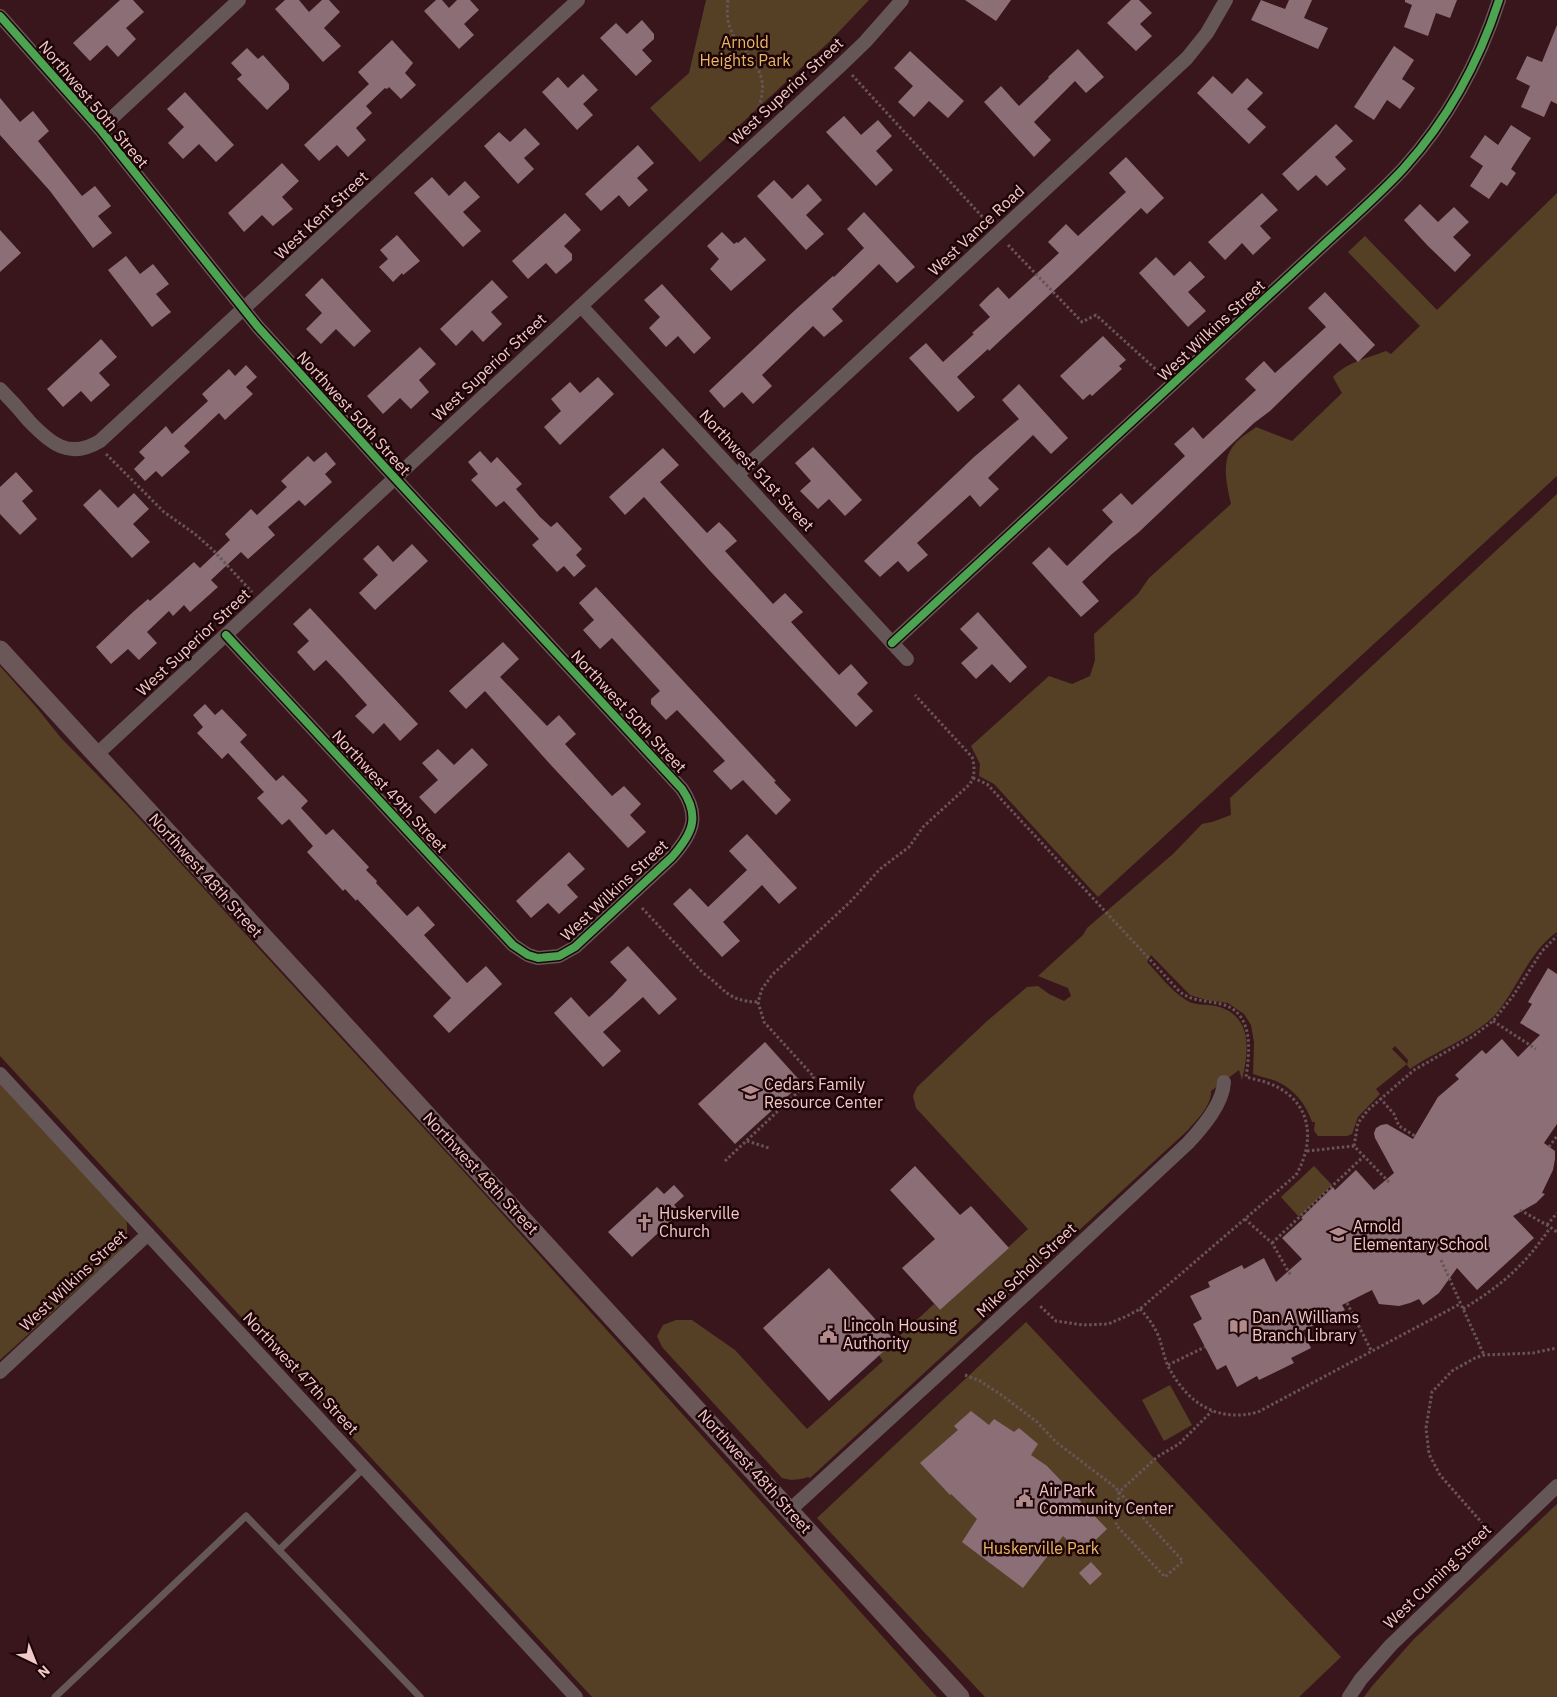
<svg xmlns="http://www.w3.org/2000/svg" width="1557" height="1697" font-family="'IBM Plex Sans',sans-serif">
  <rect width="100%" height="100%" fill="#39161c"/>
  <g fill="#554026">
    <path d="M706,0H869L829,42L700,162L650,108L689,73Z"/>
    <path d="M1557,193V476L1098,897L994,784L979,776L980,764L971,746L1049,676L1072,684L1090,676L1095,660L1094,634L1138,594L1149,578L1231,504C1227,485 1220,460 1235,444C1240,437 1250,432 1256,427L1292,441L1342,393L1333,377C1347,362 1368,358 1386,351L1391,354L1420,326L1348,252L1365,236L1437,310Z"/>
    <path d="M1557,494V932C1529,951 1517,990 1495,1015C1474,1037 1436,1051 1410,1069L1407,1065L1408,1060L1395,1046L1392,1049L1407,1064L1376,1089L1380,1094L1358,1117L1352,1134L1347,1136H1318L1314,1131L1315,1122H1312C1306,1104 1294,1089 1276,1081C1269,1078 1260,1077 1253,1074L1254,1042L1251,1025L1244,1014L1228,1003L1206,1000L1190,995L1151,955L1147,962C1159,974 1171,991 1186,1000C1195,1006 1206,1004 1216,1006C1253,1015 1249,1051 1242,1080L1239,1070L1211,1091C1212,1105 1197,1120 1188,1130L810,1478L808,1477C799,1480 792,1481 782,1478L662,1347L657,1336L663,1325L676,1320H692L735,1350L807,1429L883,1361L879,1355L934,1304L940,1310L1028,1229L916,1108L913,1096L917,1087L986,1022L1027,987L1038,986L1049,994L1064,1001L1071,996L1068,988L1038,976L1083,935L1087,928L1173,854L1202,824L1212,822L1231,815L1230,798Z"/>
    <path d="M0,666L37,708L61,738L127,805L487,1197L937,1697H592L0,1056Z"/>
    <path d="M0,1082L126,1218C128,1231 128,1238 121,1250L0,1360Z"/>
    <path d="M1314,1166L1332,1185L1299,1217L1281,1197Z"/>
    <path d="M1026,1322L1341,1657L1299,1697H985L817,1518Z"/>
    <path d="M1170,1385L1192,1425L1164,1441L1142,1400Z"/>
    <path d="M1557,1504V1697H1364L1373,1685L1414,1639Z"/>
  </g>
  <g fill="#8c6f76">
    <path d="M120,0H133L144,12L126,28L136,39L118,57L107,45L90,61L73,43Z"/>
    <path d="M285,0H299L309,12L322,0H329L340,12L324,28L341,46L323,62L275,9Z"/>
    <path d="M436,0H442L449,8L457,0H470L479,10L464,24L474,35L459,49L424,11Z"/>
    <path d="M965,0H1011L996,21Z"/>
    <path d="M1131,0H1139L1152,13L1140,24L1152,36L1136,51L1107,23Z"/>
    <path d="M1261,0L1285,9L1289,0H1312L1304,18L1328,28L1318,49L1251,20Z"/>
    <path d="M1405,0H1457L1450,18L1436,13L1428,36L1404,27L1412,5L1405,2Z"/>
    <path d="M642,20L654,34V39L642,50L652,61L636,76L600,38L616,23L627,34Z"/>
    <path d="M1557,25V104L1551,101L1544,117L1521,107L1530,86L1516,79L1527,56L1542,62Z"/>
    <path d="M392,40L413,63L405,73L416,85L401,99L389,87L387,89L385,88L366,106L372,113L356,128L366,140L348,157L337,145L319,161L304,145L369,84L358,72Z"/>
    <path d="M1394,46L1414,60L1402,79L1415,88L1400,109L1387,100L1374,120L1354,107Z"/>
    <path d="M247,48L258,59L263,55L289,84V89L267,110L237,79L242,75L231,63Z"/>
    <path d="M1078,49L1104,77L1086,93L1075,81L1034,122L1051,140L1034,157L984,102L1001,86L1019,106L1049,78L1048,77Z"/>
    <path d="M910,51L964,101L948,118L929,101L914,117L898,102L913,86L894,68Z"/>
    <path d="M583,74L598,90L583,104L593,115L577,130L542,92L558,77L568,88Z"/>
    <path d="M1213,76L1232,94L1247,78L1263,93L1247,109L1266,127L1249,144L1197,93Z"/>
    <path d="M185,92L234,145L216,162L199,144L183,159L168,143L184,127L167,109Z"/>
    <path d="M0,98L20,122L33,111L49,131L38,141L82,196L95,186L111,206L98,216L112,233L93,248L50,191L0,135Z"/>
    <path d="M844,116L861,135L878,120L892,136L876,151L893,170L876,186L826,132Z"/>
    <path d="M1336,124L1353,141L1335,157L1346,169L1327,186L1316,175L1298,191L1282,174Z"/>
    <path d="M1511,125L1531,138L1511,169L1516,173L1507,186L1501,182L1489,199L1470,186L1483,166L1470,157L1485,135L1498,145Z"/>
    <path d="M525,128L540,144L524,158L534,169L518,184L484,146L499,132L510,142Z"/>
    <path d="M638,145L654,163L637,178L648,190L629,207L619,195L601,211L585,194Z"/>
    <path d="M1126,157L1164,198L1147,214L1141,208L1072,274L1004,337L989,351L988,349L957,377L975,397L958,412L909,358L926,343L943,362L974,334L972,333L990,317L979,305L988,296L998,287L1009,299L1059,253L1048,242L1066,224L1078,236L1126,192L1109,173Z"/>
    <path d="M282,163L299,181L282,197L293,209L273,226L262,215L244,232L228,213Z"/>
    <path d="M432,177L449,196L465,181L480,197L463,212L481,231L463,247L414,193Z"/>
    <path d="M774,180L792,199L808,184L822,200L806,215L824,234L806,250L757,196Z"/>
    <path d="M1262,193L1278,210L1260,226L1271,238L1253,255L1242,243L1225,260L1208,242Z"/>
    <path d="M1420,204L1438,222L1454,207L1469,222L1453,237L1471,255L1455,272L1428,246L1404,220Z"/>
    <path d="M864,212L915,267L897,283L879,264L832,309L843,321L824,337L813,326L762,375L772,386L753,404L742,392L724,408L709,391L794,311L833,276L834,277L864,248L847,229Z"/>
    <path d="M565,213L581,230L564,246L572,254V260L556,274L546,263L528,279L512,261Z"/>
    <path d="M0,230L21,253L0,272Z"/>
    <path d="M722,232L734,244L737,242L738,243L745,237L766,260L731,291L710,269L719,259L707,246Z"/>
    <path d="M397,235L420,261L403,275L402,273L393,282L379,267L388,259L380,250Z"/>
    <path d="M126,256L140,274L153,264L169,284L156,294L171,312L152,327L108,270Z"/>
    <path d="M1156,257L1174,276L1190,261L1205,277L1188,292L1206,311L1188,327L1139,273Z"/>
    <path d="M322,278L371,331L354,347L336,329L321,344L306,329L322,313L305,295Z"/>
    <path d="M492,280L508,297L491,312L502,324L483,342L472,330L456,346L440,329Z"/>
    <path d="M662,284L711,338L694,354L678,336L666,347L649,328L660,317L644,300Z"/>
    <path d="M1325,292L1375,345L1358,362L1340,343L1270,411L1254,423L1139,532L1112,554L1082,582L1099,601L1081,617L1032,563L1049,547L1067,566L1113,522L1102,510L1121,493L1132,505L1185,456L1174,444L1183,436L1193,427L1203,439L1256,390L1245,379L1264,361L1275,373L1293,357L1326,327L1308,308Z"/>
    <path d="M1103,336L1126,360L1119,366L1122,369L1092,396L1090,394L1083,400L1060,376Z"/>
    <path d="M101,339L117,357L99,373L110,385L91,402L81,391L63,407L47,389Z"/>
    <path d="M420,347L436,364L419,380L429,392L411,409L400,398L383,414L367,396Z"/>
    <path d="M246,365L257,377L246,387L253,394L225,420L219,413L184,446L190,452L162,477L156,471L145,481L134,469L145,458L139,452L166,426L172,434L208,401L202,394L229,369L235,376Z"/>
    <path d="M598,377L614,394L560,445L544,427L561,411L551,399L570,382L580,393Z"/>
    <path d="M1019,384L1068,438L1051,454L1033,435L988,478L999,489L980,507L970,495L917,543L928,555L908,572L898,561L880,577L864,561L974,457L1019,419L1002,400Z"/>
    <path d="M813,447L862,500L845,516L829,499L818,509L800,491L811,481L795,463Z"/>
    <path d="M663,448L679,465L660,482L707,533L719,522L728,531L737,541L725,551L773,604L785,593L803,612L791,622L839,675L851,664L868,683L857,694L873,711L856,727L710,571L644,497L625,515L609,497Z"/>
    <path d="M480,451L491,463L497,457L522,484L516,489L540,517L551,527L557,522L582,549L576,555L586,566L574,577L564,566L557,572L532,545L539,539L504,501L496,507L471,480L478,474L468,462Z"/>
    <path d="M326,452L336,464L325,474L332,482L305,506L299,500L268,527L275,535L248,559L241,552L211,580L218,587L190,612L184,605L173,616L169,611L147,632L157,643L139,660L128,649L111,664L96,647L133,612L148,599L150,601L194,562L200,568L230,540L225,534L251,509L257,515L287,487L281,481L308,456L314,462Z"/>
    <path d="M16,472L33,491L22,501L37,519L20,535L0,514V487Z"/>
    <path d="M100,489L118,508L134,493L149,509L133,524L150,542L132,558L83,505Z"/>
    <path d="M412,544L428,561L375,610L359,593L378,575L363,559L378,545L393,562Z"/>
    <path d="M596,587L776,781L774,782L791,800L776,815L743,780L731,790L713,771L725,761L677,710L666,720L651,704V699L660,691L612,638L600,649L583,630L594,620L579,603Z"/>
    <path d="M310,608L418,724L400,741L384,723L373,734L355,716L367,705L343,678L326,660L314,671L297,652L309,641L293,624Z"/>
    <path d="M978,612L1027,667L1010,683L992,664L976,679L961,663L978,648L960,629Z"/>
    <path d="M503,642L519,659L500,677L547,726L559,715L576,734L565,744L612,796L624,786L641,804L630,815L646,832L628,848L549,763L485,691L466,709L449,691Z"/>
    <path d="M205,704L215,715L222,709L247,735L240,742L276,781L283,775L308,801L301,808L326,835L333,829L369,867L366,870L377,881L376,883L407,916L418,906L435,925L424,935L467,983L486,966L502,984L449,1033L433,1016L451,998L357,899L356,901L345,889L343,891L307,852L313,846L289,819L282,825L257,798L264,792L228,753L222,759L197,733L203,727L193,715Z"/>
    <path d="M472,748L488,765L435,814L419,797L438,780L422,763L438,749L454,765Z"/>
    <path d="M747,834L797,888L779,904L762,885L739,907L723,922L740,941L722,957L673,904L690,888L708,907L747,870L729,851Z"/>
    <path d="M569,852L585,869L567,885L578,897L559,914L548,903L531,918L516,901Z"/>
    <path d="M628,946L677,999L659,1015L643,997L603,1032L621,1051L603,1067L554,1013L571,997L589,1017L612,996L627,980L610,962Z"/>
    <path d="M1548,968L1557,974V1124L1544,1143L1555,1151V1159L1553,1170L1542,1193L1545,1194L1536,1203L1513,1216L1534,1238L1477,1290L1457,1268L1439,1293L1423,1305L1419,1299L1410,1303L1399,1306L1379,1304L1372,1290L1342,1305L1345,1310L1302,1331L1311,1348L1291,1358L1294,1363L1259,1380L1257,1376L1237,1387L1226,1365L1217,1370L1193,1324L1202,1319L1190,1296L1210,1287L1208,1282L1242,1265L1244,1269L1264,1258L1276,1282L1302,1259L1282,1238L1303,1219L1301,1218L1333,1187L1335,1190L1356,1170L1374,1190L1394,1173L1375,1138L1374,1133L1376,1128L1381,1125L1387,1124L1413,1139L1438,1097L1459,1079L1455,1075L1482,1050L1486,1054L1502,1039L1518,1057L1540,1035L1520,1023L1532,1004L1528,1002Z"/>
    <path d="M765,1042L802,1083L735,1144L698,1104Z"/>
    <path d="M915,1166L960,1215L971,1206L1009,1248L940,1310L902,1268L935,1239L890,1190Z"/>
    <path d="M674,1185L684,1196L674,1205L681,1212L632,1257L608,1232L657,1187L664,1194Z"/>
    <path d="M829,1268L895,1341L829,1401L763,1328Z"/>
    <path d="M971,1411L989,1425L994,1419L1014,1432L1019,1428L1038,1444L1031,1455L1047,1466L1107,1529L1081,1554L1063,1536L1023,1588L962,1542L977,1519L951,1494L950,1495L920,1463L958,1430L954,1426Z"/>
    <path d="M1091,1562L1102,1574L1090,1585L1079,1573Z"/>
  </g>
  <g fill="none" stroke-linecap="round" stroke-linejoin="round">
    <g stroke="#675557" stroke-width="3" stroke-dasharray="2.5 2.5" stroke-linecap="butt">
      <path d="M728,0C722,46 755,47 762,81C764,91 760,102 758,112"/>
      <path d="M826,49L832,55"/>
      <path d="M852,75L988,223"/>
      <path d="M1008,245L1082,322L1096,315L1161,374"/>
      <path d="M106,454L164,512L195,534L213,550L252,592"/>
      <path d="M973,778L987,784L1180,992C1193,1002 1206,1000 1221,1004C1254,1012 1250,1051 1246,1077C1257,1080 1269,1082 1279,1088C1313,1107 1314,1144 1296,1175L1140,1309L1127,1316L1108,1324L1083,1325L1056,1321L1040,1306"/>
      <path d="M642,908L703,973C726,989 726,1001 758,1002"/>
      <path d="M1493,1021L1536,1049"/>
      <path d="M1380,1098L1394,1114L1399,1126L1415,1136"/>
      <path d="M747,1141L769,1148"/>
      <path d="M1354,1146L1358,1123L1368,1110L1414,1070L1472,1037L1493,1021L1513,996L1542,951L1557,936"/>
      <path d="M1549,1147L1557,1136"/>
      <path d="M1307,1151L1354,1146L1389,1182"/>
      <path d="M725,1161L814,1077L764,1022L758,1002L762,989L772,975L851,901L880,869L909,847L923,827L970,784C975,775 975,767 972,757L915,695"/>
      <path d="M1520,1210L1547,1225L1557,1232"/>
      <path d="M1245,1219L1272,1243L1291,1276"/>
      <path d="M1547,1225L1557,1213"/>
      <path d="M1272,1243L1364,1156"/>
      <path d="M1441,1260L1484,1355"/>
      <path d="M1347,1303L1372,1352"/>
      <path d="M1140,1309C1148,1317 1154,1326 1159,1337C1162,1346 1164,1357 1168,1366C1187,1403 1217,1423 1258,1412L1460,1304"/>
      <path d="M1463,1309C1502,1285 1524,1266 1550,1228"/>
      <path d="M1168,1365L1205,1347"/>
      <path d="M965,1375L980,1381L1003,1396L1037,1422L1056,1442L1115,1487L1119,1492L1116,1525L1165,1577L1183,1561L1119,1492L1157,1457L1179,1444L1212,1411"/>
      <path d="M1483,1524L1440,1475L1429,1454L1426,1428L1432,1392L1452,1371L1475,1358L1484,1355L1533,1353L1557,1348"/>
    </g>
    <g stroke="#655758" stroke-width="7">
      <path d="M279,1550L364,1468"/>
      <path d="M55,1697L246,1516L420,1697"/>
    </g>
    <g stroke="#655758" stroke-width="14">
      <path d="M0,16L100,129L258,327L380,462L682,789C701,817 692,834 672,857L575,947L559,956L538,958L528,955L513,945L226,635"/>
      <path d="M100,129L239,0"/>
      <path d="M581,306L907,659"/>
      <path d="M0,389C10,399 20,410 29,421C50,443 69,460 100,441L578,0"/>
      <path d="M737,475L1187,58L1207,33L1226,0"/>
      <path d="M892,643L1333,236C1357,214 1382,192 1404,168C1448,119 1479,62 1499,0"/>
      <path d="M96,755L841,65L865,42L902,0"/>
      <path d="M0,1074L576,1697"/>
      <path d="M0,1372L148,1234"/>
      <path d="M790,1510L1039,1282L1188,1143C1202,1128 1223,1104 1224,1082"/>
      <path d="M1349,1697L1361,1679L1391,1645L1557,1486"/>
    </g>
    <path stroke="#6b5758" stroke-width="19" d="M0,650C320,999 642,1347 960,1697"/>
    <defs>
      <g id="cycleway">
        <path d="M0,16L100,129L258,327L380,462L682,789C701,817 692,834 672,857L575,947L559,956L538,958L528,955L513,945L226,635"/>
        <path d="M892,643L1333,236C1357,214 1382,192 1404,168C1448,119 1479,62 1499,0"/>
      </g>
    </defs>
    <use href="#cycleway" stroke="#1d0406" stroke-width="11"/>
    <use href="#cycleway" stroke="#4ca352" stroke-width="8"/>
  </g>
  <defs>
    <symbol id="school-bare" viewBox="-9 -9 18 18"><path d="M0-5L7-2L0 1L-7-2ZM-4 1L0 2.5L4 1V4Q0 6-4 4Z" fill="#b18a8c" stroke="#1d0406" stroke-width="2.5" paint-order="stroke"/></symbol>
    <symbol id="church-bare" viewBox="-9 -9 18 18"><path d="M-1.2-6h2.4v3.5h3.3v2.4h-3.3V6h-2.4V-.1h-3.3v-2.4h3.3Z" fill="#b18a8c" stroke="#1d0406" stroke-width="2.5" paint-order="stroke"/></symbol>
    <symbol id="library-bare" viewBox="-9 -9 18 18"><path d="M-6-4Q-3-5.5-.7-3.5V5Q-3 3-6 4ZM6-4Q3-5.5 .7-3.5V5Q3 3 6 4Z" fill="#b18a8c" stroke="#1d0406" stroke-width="2.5" paint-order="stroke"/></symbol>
    <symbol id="civic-bare" viewBox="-9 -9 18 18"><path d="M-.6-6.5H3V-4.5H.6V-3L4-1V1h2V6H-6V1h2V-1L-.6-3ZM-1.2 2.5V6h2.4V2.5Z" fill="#b18a8c" stroke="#1d0406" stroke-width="2.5" paint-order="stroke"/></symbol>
  </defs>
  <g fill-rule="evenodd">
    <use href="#school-bare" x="738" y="1080" width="25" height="25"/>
    <use href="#church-bare" x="632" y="1210" width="25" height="25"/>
    <use href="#school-bare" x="1326" y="1222" width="25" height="25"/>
    <use href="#library-bare" x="1226" y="1314" width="25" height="25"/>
    <use href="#civic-bare" x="816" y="1322" width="25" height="25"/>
    <use href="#civic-bare" x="1012" y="1486" width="25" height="25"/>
  </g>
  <g text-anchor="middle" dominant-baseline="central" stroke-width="5" stroke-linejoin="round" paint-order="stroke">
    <g font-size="16" fill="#eab867" stroke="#1d0406">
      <text x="745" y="42">Arnold<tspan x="745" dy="18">Heights Park</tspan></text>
      <text x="1041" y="1548">Huskerville Park</text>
    </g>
    <g font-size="16" fill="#f2c9c9" stroke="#1d0406">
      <text transform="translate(786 91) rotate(-43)">West Superior Street</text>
      <text transform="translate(94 104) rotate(50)">Northwest 50th Street</text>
      <text transform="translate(321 215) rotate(-43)">West Kent Street</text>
      <text transform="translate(976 230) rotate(-43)">West Vance Road</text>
      <text transform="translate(1211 330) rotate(-43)">West Wilkins Street</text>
      <text transform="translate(489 367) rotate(-43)">West Superior Street</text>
      <text transform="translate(354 413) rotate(48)">Northwest 50th Street</text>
      <text transform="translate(757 470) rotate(47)">Northwest 51st Street</text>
      <text transform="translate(193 642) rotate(-43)">West Superior Street</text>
      <text transform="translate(629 711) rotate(47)">Northwest 50th Street</text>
      <text transform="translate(390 791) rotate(47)">Northwest 49th Street</text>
      <text transform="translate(206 875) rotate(48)">Northwest 48th Street</text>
      <text transform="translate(614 890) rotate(-43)">West Wilkins Street</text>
      <text transform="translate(481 1173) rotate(47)">Northwest 48th Street</text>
      <text transform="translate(1026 1270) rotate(-43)">Mike Scholl Street</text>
      <text transform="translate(73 1280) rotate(-43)">West Wilkins Street</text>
      <text transform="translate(301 1373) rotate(47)">Northwest 47th Street</text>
      <text transform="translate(755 1471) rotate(48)">Northwest 48th Street</text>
      <text transform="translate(1437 1576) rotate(-44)">West Cuming Street</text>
    </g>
    <g font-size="16" fill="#f2c9c9" stroke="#1d0406" text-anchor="start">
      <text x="764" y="1084">Cedars Family<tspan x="764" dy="18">Resource Center</tspan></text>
      <text x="659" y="1213">Huskerville<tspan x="659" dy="18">Church</tspan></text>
      <text x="1353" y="1226">Arnold<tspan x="1353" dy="18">Elementary School</tspan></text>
      <text x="1252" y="1317">Dan A Williams<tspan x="1252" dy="18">Branch Library</tspan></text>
      <text x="843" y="1325">Lincoln Housing<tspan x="843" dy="18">Authority</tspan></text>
      <text x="1039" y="1490">Air Park<tspan x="1039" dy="18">Community Center</tspan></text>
    </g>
  </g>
  <g transform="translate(35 1662) rotate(137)" stroke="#1d0406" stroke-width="4" paint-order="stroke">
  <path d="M0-4L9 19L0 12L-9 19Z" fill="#f2c9c9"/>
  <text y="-8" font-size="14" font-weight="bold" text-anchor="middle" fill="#f2c9c9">N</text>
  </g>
</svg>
